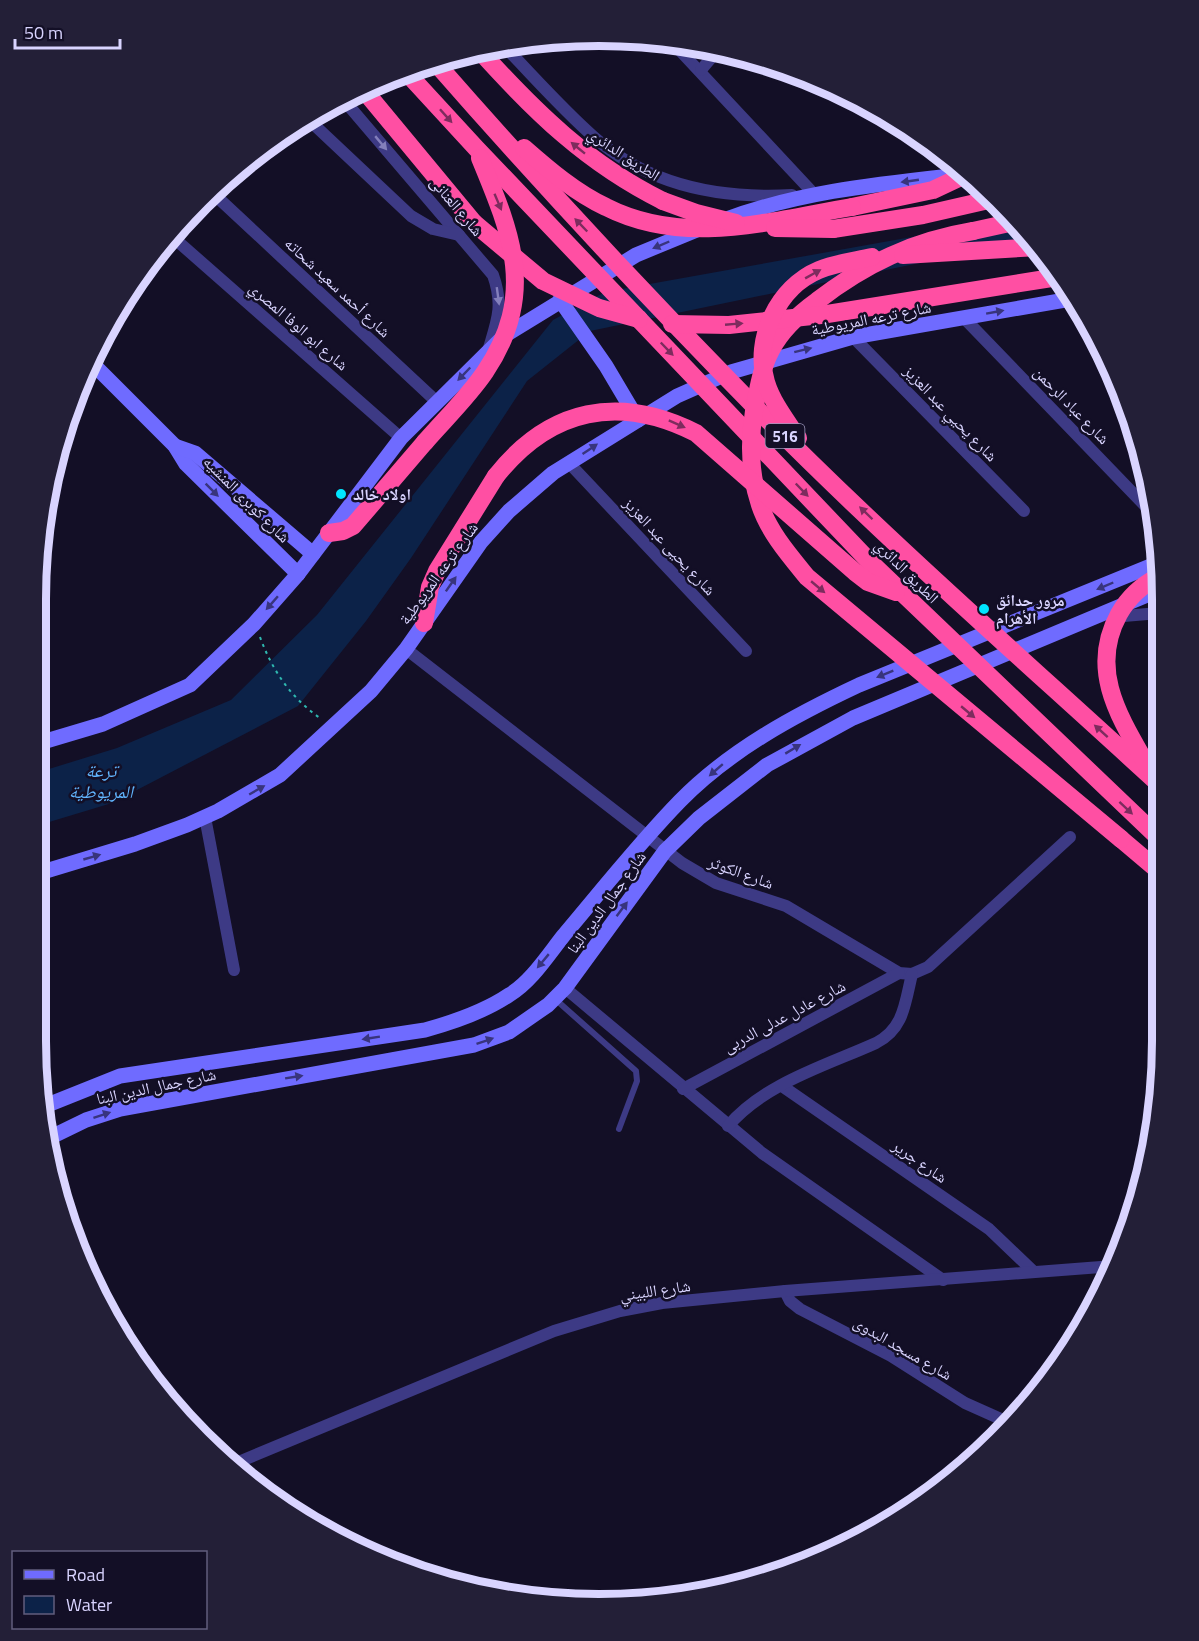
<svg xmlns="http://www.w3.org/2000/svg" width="1199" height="1641" font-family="'Titillium Web','Noto Naskh Arabic',sans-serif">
  <rect width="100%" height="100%" fill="#130f26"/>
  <path fill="#0c2248" d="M1012,219L1031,240L590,331L527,381L411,558L366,621L298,706L112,803L36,826V773L117,748L231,700L317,615L553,320L605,292Z"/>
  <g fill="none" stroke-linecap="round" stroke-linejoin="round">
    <path stroke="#2fb8b0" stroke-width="2" stroke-dasharray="3 4.5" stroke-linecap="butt" d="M260,637C272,670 291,698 320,718"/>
    <path stroke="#3d3a85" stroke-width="6" d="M555,999L636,1071L637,1081L619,1129"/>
    <g stroke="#3d3a85" stroke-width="12">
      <path d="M671,41L814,194"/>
      <path d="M505,47C534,77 563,110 595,138C650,186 721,199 792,195"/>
      <path d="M701,70L717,51"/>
      <path d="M343,99L493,275C504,306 497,321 488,351"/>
      <path d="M309,120L411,216L433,229L459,235"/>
      <path d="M216,196L437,402"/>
      <path d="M175,239L401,438"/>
      <path d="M964,318L1155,516"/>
      <path d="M853,337L1024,511"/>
      <path d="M569,463L746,651"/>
      <path d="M1112,617L1159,613"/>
      <path d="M406,649L682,863L716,883L786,906L899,973L912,974L928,967L1070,837"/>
      <path d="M205,817L234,970"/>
      <path d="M565,988L762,1153L943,1280"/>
      <path d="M782,1086L989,1229L1033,1271"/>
      <path d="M683,1089L899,973"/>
      <path d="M728,1126C765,1083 825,1066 876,1043C904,1029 905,1003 912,974"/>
      <path d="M785,1291L790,1301L800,1309L891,1356L965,1403L1012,1424"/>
      <path d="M229,1466L554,1331L620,1311L662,1303L785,1291L1114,1266"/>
    </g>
    <g stroke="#6f6bff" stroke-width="15">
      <path d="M721,221C797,192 878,184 959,175"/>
      <path d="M560,300L606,366L638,420"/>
      <path d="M95,366L175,446L186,464L298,574"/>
      <path d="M175,446L195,453L313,554"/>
      <path d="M36,744L103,724L190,685L254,624L298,574L401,438L504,336L636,255L699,229"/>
      <path d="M36,874L135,844L187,825L218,811L280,775L371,691L406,649L481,542L509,511L553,473L677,396L731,372L853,337L1071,299"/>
      <path d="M45,1106L120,1076L425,1030C454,1022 484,1012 509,995C531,982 548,955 564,935C602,890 639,843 680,801C730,750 795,715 859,685L1158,563"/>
      <path d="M49,1138L86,1120L120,1109L474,1045L509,1032L548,1005L565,988L665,851L699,818L767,765L853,718L1159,590"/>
    </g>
    <g stroke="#ff4fa3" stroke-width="18">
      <path d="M480,51C536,113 587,163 663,201"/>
      <path d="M363,89L474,223"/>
      <path d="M852,207L933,190L967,174"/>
      <path d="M833,229L923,215L993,199"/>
      <path d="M973,231L1014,222"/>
      <path d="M821,315L1058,277"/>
      <path d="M329,533L343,531L353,526L425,442"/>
      <path d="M424,623L430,587L437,571L496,476"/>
      <path d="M1121,839L1160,872"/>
    </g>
    <g stroke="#ff4fa3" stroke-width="18">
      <path d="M435,62C539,181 647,297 757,409C886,540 1025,661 1160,785"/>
      <path d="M407,73L476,148L869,561L1160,839"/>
      <path d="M524,148C549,170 576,193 606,207C685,247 769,221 852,207"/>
      <path d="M663,201L696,213L736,223"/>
      <path d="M474,223L543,281L599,308L639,319"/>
      <path d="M775,228L833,229"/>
      <path d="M973,231C913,241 865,264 817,301C799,314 782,329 771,350C761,369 758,390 754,411C749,442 750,475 760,505C769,532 789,555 807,577L1121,839"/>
      <path d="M903,255L1038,247"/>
      <path d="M672,324L729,325L821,315"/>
      <path d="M798,438C786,420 772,402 766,382C753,339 778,287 819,270C836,263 854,261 872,257"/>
      <path d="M425,442C445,419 468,397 485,372C537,295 512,235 480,158"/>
      <path d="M496,476C550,408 619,394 696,433L855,572L868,582L896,592"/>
      <path d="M1148,767C1120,718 1088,670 1119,614C1128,598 1142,585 1158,577"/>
    </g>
  </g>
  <defs><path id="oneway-solid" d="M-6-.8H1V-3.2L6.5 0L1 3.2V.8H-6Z" transform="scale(1.5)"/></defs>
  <g fill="#7d2c5e">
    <use href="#oneway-solid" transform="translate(446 116) rotate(48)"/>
    <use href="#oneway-solid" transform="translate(578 148) rotate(-141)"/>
    <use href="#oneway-solid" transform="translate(498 202) rotate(67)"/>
    <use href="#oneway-solid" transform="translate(581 225) rotate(-134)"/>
    <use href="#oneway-solid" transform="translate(813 274) rotate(-29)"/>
    <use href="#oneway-solid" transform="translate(734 324) rotate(-5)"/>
    <use href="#oneway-solid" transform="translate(667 349) rotate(46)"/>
    <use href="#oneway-solid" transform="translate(677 424) rotate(24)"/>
    <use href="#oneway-solid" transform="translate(802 490) rotate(46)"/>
    <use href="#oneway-solid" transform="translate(866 513) rotate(-136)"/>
    <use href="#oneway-solid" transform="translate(818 587) rotate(40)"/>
    <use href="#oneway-solid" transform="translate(968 712) rotate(40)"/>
    <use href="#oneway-solid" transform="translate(1101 731) rotate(-138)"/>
    <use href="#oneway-solid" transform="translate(1126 808) rotate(43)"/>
  </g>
  <g fill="#837fbc">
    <use href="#oneway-solid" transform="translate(381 143) rotate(50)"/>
    <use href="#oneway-solid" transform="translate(498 296) rotate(82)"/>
  </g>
  <g fill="#38347d">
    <use href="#oneway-solid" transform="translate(910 181) rotate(172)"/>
    <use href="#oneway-solid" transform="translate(661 245) rotate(157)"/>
    <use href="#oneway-solid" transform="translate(995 312) rotate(-10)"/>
    <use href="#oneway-solid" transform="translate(803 350) rotate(-14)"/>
    <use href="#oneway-solid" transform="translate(464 374) rotate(134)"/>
    <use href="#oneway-solid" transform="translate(590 449) rotate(-34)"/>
    <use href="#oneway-solid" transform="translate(212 490) rotate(45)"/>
    <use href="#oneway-solid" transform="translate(451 584) rotate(-55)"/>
    <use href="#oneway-solid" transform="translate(1105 586) rotate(157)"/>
    <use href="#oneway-solid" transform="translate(272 603) rotate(131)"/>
    <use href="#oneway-solid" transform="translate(885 674) rotate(158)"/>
    <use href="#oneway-solid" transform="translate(793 749) rotate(-31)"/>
    <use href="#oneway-solid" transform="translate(716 770) rotate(139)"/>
    <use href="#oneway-solid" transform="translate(257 790) rotate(-30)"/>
    <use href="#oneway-solid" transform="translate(92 857) rotate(-16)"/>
    <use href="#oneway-solid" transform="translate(622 909) rotate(-53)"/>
    <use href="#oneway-solid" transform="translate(543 961) rotate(130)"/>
    <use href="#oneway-solid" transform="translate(371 1038) rotate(171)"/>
    <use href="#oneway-solid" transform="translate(485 1041) rotate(-19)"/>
    <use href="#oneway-solid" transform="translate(294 1077) rotate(-9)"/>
    <use href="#oneway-solid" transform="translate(102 1115) rotate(-18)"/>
  </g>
  <g fill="#00e5ff" stroke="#130f26" stroke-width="2">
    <circle cx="341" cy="494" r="6"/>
    <circle cx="984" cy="609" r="6"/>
  </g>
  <g text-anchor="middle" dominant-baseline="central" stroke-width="5" stroke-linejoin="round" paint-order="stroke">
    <rect fill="#130f26" stroke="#9e99be" stroke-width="1.5" x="765.5" y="424" width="39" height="24" rx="4.5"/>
    <g font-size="15" font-weight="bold" fill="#d9d4ff">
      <text x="785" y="436">516</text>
    </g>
    <g font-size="16" fill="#d9d4ff" stroke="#130f26">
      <text transform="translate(624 154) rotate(33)">الطريق الدائري</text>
      <text transform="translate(457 206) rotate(50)">شارع العنانى</text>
      <text transform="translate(338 287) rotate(43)">شارع أحمد سعيد شحاته</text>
      <text transform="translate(871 318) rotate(-11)">شارع ترعه المريوطية</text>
      <text transform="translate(299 326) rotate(41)">شارع ابو الوفا المصري</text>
      <text transform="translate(1072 405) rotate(46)">شارع عباد الرحمن</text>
      <text transform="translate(951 413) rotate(46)">شارع يحيي عبد العزيز</text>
      <text transform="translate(247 499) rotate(45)">شارع كوبرى المنشيه</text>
      <text transform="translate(670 546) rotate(47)">شارع يحيى عبد العزيز</text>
      <text transform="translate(907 571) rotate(45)">الطريق الدائري</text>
      <text transform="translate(438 573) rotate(-54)">شارع ترعه المريوطية</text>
      <text transform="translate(741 872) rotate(20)">شارع الكوثر</text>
      <text transform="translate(606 902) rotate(-54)">شارع جمال الدين البنا</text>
      <text transform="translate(784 1016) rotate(-28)">شارع عادل عدلى الدربى</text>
      <text transform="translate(156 1086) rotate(-12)">شارع جمال الدين البنا</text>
      <text transform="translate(920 1161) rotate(35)">شارع جرير</text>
      <text transform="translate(655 1290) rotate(-8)">شارع اللبيني</text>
      <text transform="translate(903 1348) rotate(30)">شارع مسجد البدوى</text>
    </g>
    <g font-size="16" font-weight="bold" fill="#d9d4ff" stroke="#130f26" text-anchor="start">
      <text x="353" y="494">اولاد خالد</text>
      <text x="996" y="600">مرور حدائق<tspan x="996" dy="18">الأهرام</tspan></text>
    </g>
    <g font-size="18" font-style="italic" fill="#62b6ff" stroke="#130f26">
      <text x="101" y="770">ترعة<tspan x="101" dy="21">المريوطية</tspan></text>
    </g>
  </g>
  <path d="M0 0H1199V1641H0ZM599 46H599A553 553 0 0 1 1152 599V1041A553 553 0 0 1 599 1594H599A553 553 0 0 1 46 1041V599A553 553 0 0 1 599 46Z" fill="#231f37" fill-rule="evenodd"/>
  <path fill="none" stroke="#d9d4ff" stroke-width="8" d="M599 46H599A553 553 0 0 1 1152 599V1041A553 553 0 0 1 599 1594H599A553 553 0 0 1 46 1041V599A553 553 0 0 1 599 46Z"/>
  <rect x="12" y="1551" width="195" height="78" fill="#130f26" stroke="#625e7d" stroke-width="1.5"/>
  <rect x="24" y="1570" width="30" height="9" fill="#6f6bff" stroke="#625e7d" stroke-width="1.5"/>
  <text x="66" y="1581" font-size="18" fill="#d9d4ff">Road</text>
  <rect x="24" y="1596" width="30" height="18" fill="#0c2248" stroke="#625e7d" stroke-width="1.5"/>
  <text x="66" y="1611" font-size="18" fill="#d9d4ff">Water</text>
  <path d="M15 39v9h105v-9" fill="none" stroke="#d9d4ff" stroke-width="3"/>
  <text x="24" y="39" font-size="18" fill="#d9d4ff" stroke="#130f26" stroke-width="4.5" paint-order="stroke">50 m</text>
</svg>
